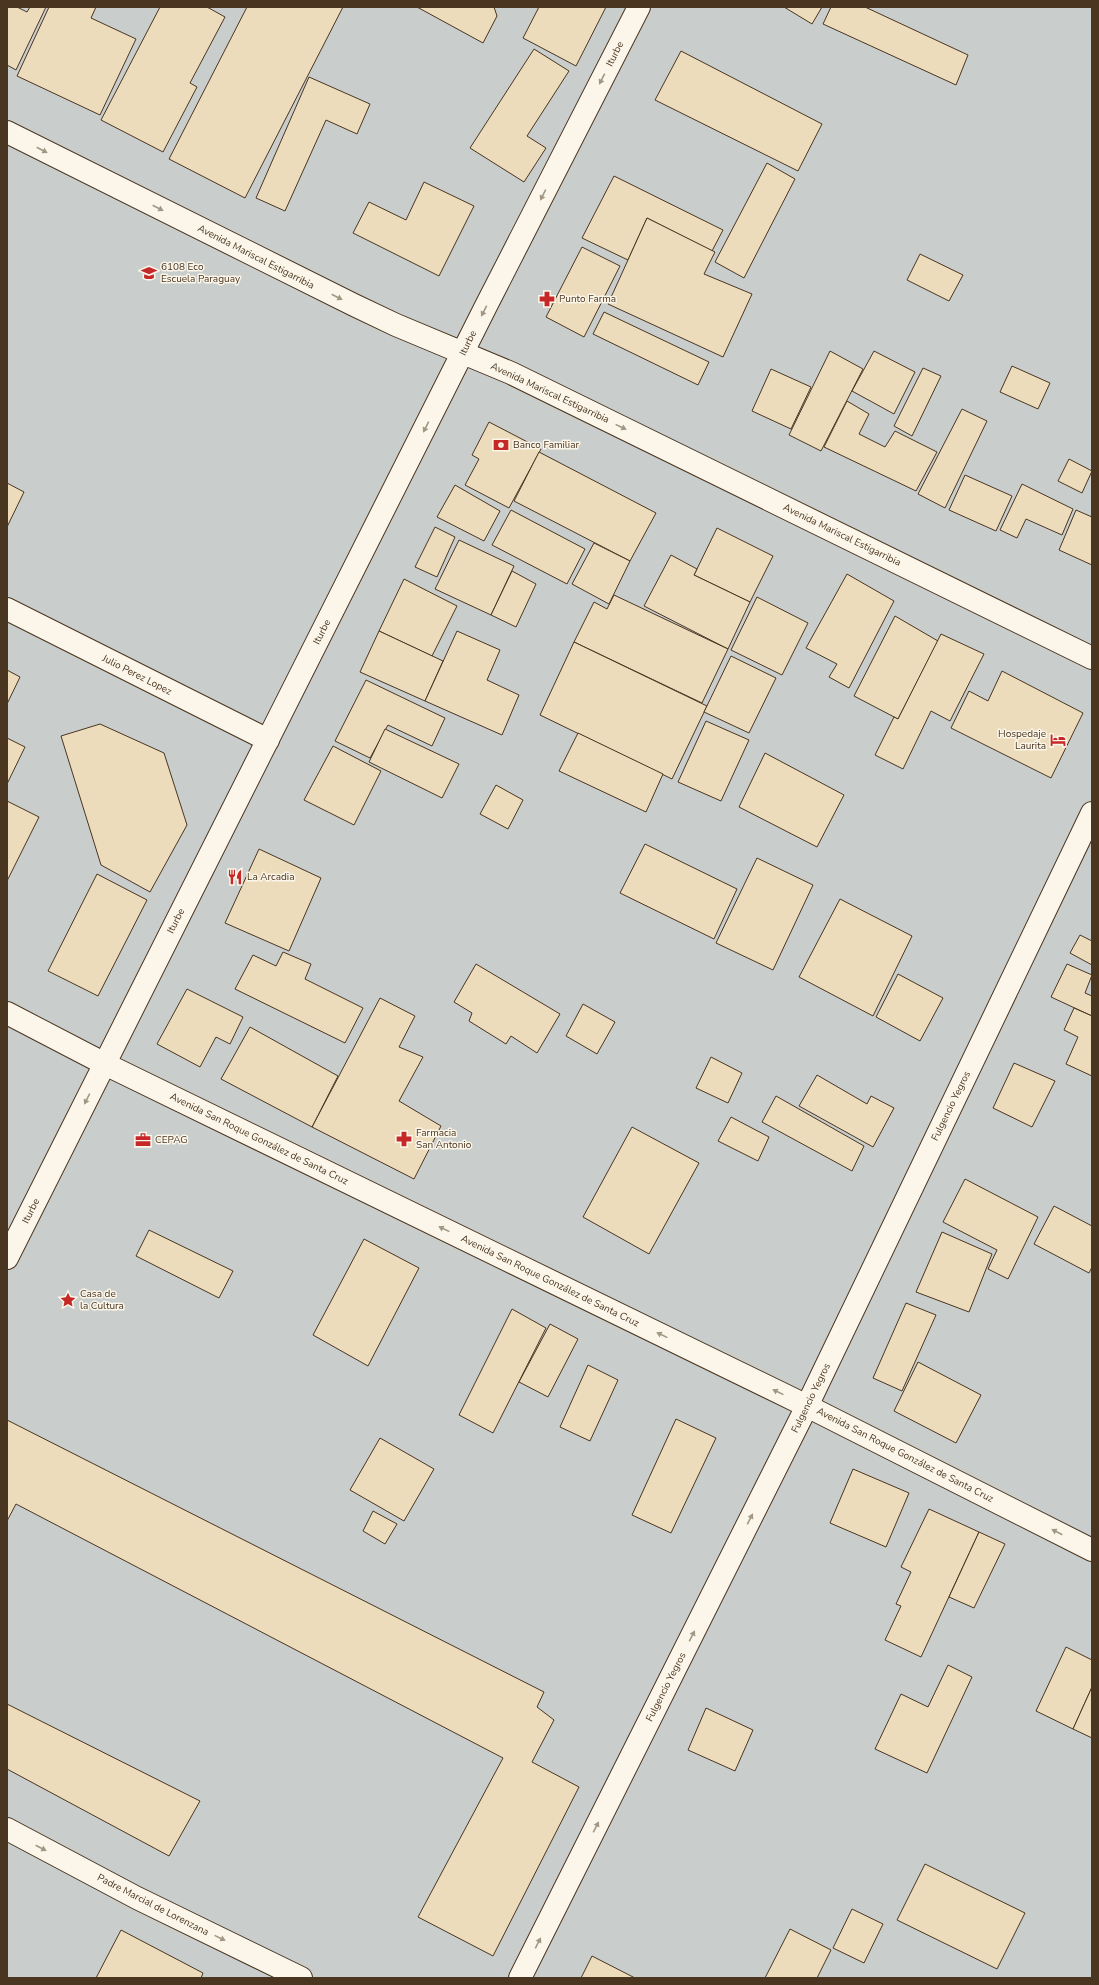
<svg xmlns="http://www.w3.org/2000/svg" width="1099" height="1985" font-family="'Nunito Sans',sans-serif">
  <rect width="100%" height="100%" fill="#fbf6e9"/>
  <rect fill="#c9cecd" stroke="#887966" x="7" y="7" width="1085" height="1971"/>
  <g fill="#ecdcbc" stroke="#4a3520">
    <path d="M7,7H17L27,12L30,7H46L16,70L7,65Z"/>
    <path d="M49,7H96L91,18L136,39L100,115L17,76Z"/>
    <path d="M160,7H207L225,17L190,83L197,87L163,152L101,120Z"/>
    <path d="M247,7H343L245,198L169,159Z"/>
    <path d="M417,7H494L497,16L483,43Z"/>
    <path d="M539,7H606L576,66L523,38Z"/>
    <path d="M784,7H822L812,24Z"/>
    <path d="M831,7H865L968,55L956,85L823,24Z"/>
    <path d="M534,49L569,71L527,136L546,148L524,182L470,148Z"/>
    <path d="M681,51L822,124L798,171L655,100Z"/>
    <path d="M309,77L370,104L357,134L326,120L285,211L256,198Z"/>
    <path d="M767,163L795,179L744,278L715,262Z"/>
    <path d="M614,176L723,230L712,251L647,218L628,260L582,238Z"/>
    <path d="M424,182L474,206L439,276L353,233L369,202L406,220Z"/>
    <path d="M647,218L715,252L704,274L752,294L723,357L608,304Z"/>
    <path d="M582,247L620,266L584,337L546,317Z"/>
    <path d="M920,254L963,275L949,301L907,280Z"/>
    <path d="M604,312L709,362L698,385L593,334Z"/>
    <path d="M830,351L863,369L821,451L789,435Z"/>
    <path d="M874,351L915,372L894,414L852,391Z"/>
    <path d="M1012,366L1050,383L1038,409L1000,392Z"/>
    <path d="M923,368L941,376L912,436L894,426Z"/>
    <path d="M771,369L811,387L791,429L752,411Z"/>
    <path d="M847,401L869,414L859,434L885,447L895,431L937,452L916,491L824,447Z"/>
    <path d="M962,409L987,421L945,508L918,494Z"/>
    <path d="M489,422L541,449L509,508L465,485L479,459L472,455Z"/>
    <path d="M539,452L656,513L630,561L514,501Z"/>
    <path d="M1069,459L1092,471L1082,493L1058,481Z"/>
    <path d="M965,475L1012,496L996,531L949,510Z"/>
    <path d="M7,483L24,492L7,527Z"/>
    <path d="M1022,484L1073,509L1062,535L1026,519L1017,538L1000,530Z"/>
    <path d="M455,485L500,511L484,541L437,517Z"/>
    <path d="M511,510L585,549L567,584L492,545Z"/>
    <path d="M1076,510L1092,517V565L1059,550Z"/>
    <path d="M435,527L455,537L437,577L415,567Z"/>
    <path d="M717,528L773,556L750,602L694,575Z"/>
    <path d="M459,540L514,566L491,615L435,589Z"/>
    <path d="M594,543L630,561L609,604L572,584Z"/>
    <path d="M671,555L697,569L694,575L750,602L728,649L644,606Z"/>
    <path d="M512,571L536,584L516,627L491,615Z"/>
    <path d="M847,574L894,601L849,688L829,677L837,664L806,648Z"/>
    <path d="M404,579L457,606L432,656L379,631Z"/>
    <path d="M614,595L728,649L702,703L574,642L594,602L607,609Z"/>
    <path d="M757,597L808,623L782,675L731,650Z"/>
    <path d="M895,616L938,641L898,719L854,696Z"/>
    <path d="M379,631L443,661L425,701L360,672Z"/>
    <path d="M457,631L500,650L487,680L519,695L502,735L425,701Z"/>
    <path d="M941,634L984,654L950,721L931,711L903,769L875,755L894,717L898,719Z"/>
    <path d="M574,642L707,706L672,779L540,715Z"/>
    <path d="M731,656L776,678L749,733L704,712Z"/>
    <path d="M7,670L20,677L7,704Z"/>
    <path d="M1002,671L1083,713L1051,778L951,728L969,691L988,701Z"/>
    <path d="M366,680L445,718L432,746L388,725L370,758L335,741Z"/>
    <path d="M706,721L749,740L721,801L678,782Z"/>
    <path d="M100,724L164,753L187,825L150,892L101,865L61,736Z"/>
    <path d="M385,729L459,764L442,798L369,762Z"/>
    <path d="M578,733L663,774L646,812L559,771Z"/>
    <path d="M7,738L25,747L7,784Z"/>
    <path d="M333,746L381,771L354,825L304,800Z"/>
    <path d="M765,753L844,795L817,847L739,807Z"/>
    <path d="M496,785L523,800L508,829L480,814Z"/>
    <path d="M7,801L39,817L7,881Z"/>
    <path d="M645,844L737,889L714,939L620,893Z"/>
    <path d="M259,849L321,878L289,951L225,923Z"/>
    <path d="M757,858L813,885L773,970L716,943Z"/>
    <path d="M97,874L147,900L98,996L48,971Z"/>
    <path d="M840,899L912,936L873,1016L799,977Z"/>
    <path d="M1080,935L1092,941V965L1070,953Z"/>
    <path d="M283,952L311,964L305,979L363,1008L345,1043L235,989L253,955L276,966Z"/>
    <path d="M476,964L560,1014L537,1053L511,1036L506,1044L469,1021L472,1013L454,1002Z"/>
    <path d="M1067,964L1092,975L1085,993L1092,996V1016L1051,997Z"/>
    <path d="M898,974L943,998L920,1041L876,1017Z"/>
    <path d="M187,989L243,1017L230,1044L216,1037L200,1067L157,1044Z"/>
    <path d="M380,998L415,1016L399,1047L423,1057L399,1101L441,1126L414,1179L312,1127Z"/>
    <path d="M583,1004L615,1022L597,1054L566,1036Z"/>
    <path d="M1074,1008L1092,1016V1076L1066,1064L1078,1037L1064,1030Z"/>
    <path d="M250,1027L338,1076L312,1127L221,1079Z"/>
    <path d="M711,1057L742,1073L728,1103L696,1088Z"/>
    <path d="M1014,1063L1055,1081L1032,1127L993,1108Z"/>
    <path d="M817,1075L867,1104L871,1096L894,1108L873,1147L799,1106Z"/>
    <path d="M776,1096L864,1146L852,1171L762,1122Z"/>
    <path d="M731,1117L769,1137L758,1161L718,1141Z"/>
    <path d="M632,1127L699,1163L649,1254L583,1217Z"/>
    <path d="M965,1179L1038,1217L1008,1279L988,1269L997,1250L943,1222Z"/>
    <path d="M1054,1206L1092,1226V1267L1089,1273L1034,1244Z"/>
    <path d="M149,1230L233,1271L219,1298L136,1256Z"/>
    <path d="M942,1232L992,1254L969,1312L916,1292Z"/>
    <path d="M364,1239L419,1268L368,1366L313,1335Z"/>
    <path d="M906,1303L936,1315L902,1391L873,1378Z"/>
    <path d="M512,1309L546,1328L493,1433L459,1415Z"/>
    <path d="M550,1324L578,1339L548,1397L519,1382Z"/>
    <path d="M918,1362L981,1395L956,1443L894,1411Z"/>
    <path d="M588,1365L618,1380L590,1441L560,1427Z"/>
    <path d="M676,1419L716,1438L671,1533L632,1515Z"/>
    <path d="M7,1420L544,1692L537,1707L554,1720L532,1762L579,1787L493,1956L418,1917L503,1758L16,1504L7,1521Z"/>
    <path d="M380,1438L434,1469L404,1521L350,1490Z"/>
    <path d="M853,1469L909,1493L886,1547L830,1523Z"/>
    <path d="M929,1509L979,1532L921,1657L885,1640L901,1606L896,1604L911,1572L901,1567Z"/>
    <path d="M373,1511L397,1524L385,1544L363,1531Z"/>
    <path d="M979,1532L1005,1544L974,1608L949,1597Z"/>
    <path d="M1066,1647L1092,1660V1687L1073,1729L1036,1711Z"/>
    <path d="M948,1665L972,1677L927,1773L875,1749L901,1694L928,1707Z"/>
    <path d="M1092,1687V1738L1073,1729Z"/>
    <path d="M7,1704L200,1801L169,1856L7,1769Z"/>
    <path d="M706,1708L753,1730L735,1771L688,1750Z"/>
    <path d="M925,1864L1025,1913L997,1969L897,1920Z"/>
    <path d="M852,1909L883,1924L864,1963L833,1948Z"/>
    <path d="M790,1929L831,1950L817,1978H765Z"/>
    <path d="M121,1930L203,1973L201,1978H96Z"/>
    <path d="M592,1956L635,1978H581Z"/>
  </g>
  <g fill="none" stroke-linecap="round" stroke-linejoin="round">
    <defs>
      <g id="street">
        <path d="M7,609L268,740"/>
        <path d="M7,1013L105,1064L807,1406L1092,1550"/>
        <path d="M7,1258L486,306L639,7"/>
        <path d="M7,1829L137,1898L301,1978"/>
        <path d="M520,1978L807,1406L1092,813"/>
      </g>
      <path id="highway" d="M7,132L354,305L396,325L511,373L1092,658"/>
    </defs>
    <use href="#street" stroke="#4a3520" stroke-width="24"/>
    <use href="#highway" stroke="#4a3520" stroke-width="24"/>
    <use href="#street" stroke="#fbf6e9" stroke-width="22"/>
    <use href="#highway" stroke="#fbf6e9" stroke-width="22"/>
  </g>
  <defs><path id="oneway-solid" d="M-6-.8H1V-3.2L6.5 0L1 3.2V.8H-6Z"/></defs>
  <g fill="#a29684">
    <use href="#oneway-solid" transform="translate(602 79) rotate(117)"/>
    <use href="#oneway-solid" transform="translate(42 150) rotate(27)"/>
    <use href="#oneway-solid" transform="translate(543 195) rotate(117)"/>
    <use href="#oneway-solid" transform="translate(158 208) rotate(27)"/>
    <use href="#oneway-solid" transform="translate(337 297) rotate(27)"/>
    <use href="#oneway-solid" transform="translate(484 311) rotate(117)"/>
    <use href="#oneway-solid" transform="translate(426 427) rotate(117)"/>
    <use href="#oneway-solid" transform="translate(621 427) rotate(26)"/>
    <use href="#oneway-solid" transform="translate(87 1099) rotate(117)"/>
    <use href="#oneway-solid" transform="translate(444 1229) rotate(-154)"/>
    <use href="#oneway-solid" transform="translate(662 1335) rotate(-154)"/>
    <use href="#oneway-solid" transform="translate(778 1392) rotate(-154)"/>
    <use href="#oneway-solid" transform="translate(750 1519) rotate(-63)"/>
    <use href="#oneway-solid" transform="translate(1057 1532) rotate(-153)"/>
    <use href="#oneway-solid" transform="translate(692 1636) rotate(-63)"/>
    <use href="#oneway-solid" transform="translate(596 1827) rotate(-63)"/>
    <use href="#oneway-solid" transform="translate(41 1848) rotate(27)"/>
    <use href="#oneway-solid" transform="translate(220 1938) rotate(26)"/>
    <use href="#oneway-solid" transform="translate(538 1943) rotate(-63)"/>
  </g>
  <defs>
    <symbol id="school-bare" viewBox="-9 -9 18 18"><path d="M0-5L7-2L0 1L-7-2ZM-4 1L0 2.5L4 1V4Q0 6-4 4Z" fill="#c62828" stroke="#fbf6e9" stroke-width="2.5" paint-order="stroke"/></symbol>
    <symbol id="pharmacy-bare" viewBox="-9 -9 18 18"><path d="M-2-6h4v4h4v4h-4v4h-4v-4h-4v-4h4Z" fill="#c62828" stroke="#fbf6e9" stroke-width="2.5" paint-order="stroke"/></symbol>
    <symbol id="bank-bare" viewBox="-9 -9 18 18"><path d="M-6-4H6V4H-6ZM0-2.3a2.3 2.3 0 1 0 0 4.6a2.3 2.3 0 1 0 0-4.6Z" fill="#c62828" stroke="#fbf6e9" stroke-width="2.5" paint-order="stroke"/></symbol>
    <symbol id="hotel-bare" viewBox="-9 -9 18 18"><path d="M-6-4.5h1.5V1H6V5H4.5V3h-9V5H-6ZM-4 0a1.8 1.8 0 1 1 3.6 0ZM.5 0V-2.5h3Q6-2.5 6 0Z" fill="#c62828" stroke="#fbf6e9" stroke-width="2.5" paint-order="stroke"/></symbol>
    <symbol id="restaurant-bare" viewBox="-9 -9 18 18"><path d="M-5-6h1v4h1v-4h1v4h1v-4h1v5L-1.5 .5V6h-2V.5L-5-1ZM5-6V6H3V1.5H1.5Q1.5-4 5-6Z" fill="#c62828" stroke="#fbf6e9" stroke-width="2.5" paint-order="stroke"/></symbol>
    <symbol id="office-bare" viewBox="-9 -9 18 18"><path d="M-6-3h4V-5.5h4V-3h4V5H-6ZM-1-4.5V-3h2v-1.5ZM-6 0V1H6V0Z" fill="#c62828" stroke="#fbf6e9" stroke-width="2.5" paint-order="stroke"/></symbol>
    <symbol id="sight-bare" viewBox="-9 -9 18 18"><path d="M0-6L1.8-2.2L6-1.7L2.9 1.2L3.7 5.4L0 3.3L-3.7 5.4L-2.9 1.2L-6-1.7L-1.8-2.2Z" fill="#c62828" stroke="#fbf6e9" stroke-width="2.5" paint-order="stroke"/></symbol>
  </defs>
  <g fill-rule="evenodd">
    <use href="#school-bare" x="138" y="262" width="22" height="22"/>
    <use href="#pharmacy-bare" x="536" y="288" width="22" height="22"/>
    <use href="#bank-bare" x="490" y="434" width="22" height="22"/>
    <use href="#hotel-bare" x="1047" y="729" width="22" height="22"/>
    <use href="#restaurant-bare" x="224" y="866" width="22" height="22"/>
    <use href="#pharmacy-bare" x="393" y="1128" width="22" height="22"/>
    <use href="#office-bare" x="132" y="1129" width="22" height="22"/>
    <use href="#sight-bare" x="57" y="1289" width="22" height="22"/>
  </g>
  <g text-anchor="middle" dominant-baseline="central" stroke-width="3" stroke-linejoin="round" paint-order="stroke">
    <g font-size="10" fill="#4a3520" stroke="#fbf6e9">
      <text transform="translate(615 54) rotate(-63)">Iturbe</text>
      <text transform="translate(256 257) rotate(27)">Avenida Mariscal Estigarribia</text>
      <text transform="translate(468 343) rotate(-64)">Iturbe</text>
      <text transform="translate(550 393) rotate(25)">Avenida Mariscal Estigarribia</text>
      <text transform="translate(842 535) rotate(26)">Avenida Mariscal Estigarribia</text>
      <text transform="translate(322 632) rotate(-63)">Iturbe</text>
      <text transform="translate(137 675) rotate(27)">Julio Perez Lopez</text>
      <text transform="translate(176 921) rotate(-63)">Iturbe</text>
      <text transform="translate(951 1106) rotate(-64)">Fulgencio Yegros</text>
      <text transform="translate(259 1139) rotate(26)">Avenida San Roque González de Santa Cruz</text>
      <text transform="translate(31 1211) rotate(-63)">Iturbe</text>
      <text transform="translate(550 1281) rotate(26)">Avenida San Roque González de Santa Cruz</text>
      <text transform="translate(811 1398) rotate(-64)">Fulgencio Yegros</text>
      <text transform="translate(905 1455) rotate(27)">Avenida San Roque González de Santa Cruz</text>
      <text transform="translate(666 1687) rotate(-63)">Fulgencio Yegros</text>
      <text transform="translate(153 1905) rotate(27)">Padre Marcial de Lorenzana</text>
    </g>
    <g font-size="10" fill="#4a3520" stroke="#fbf6e9" text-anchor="start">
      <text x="161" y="267">6108 Eco<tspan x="161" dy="12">Escuela Paraguay</tspan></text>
      <text x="559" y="299">Punto Farma</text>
      <text x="513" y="445">Banco Familiar</text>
      <text x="1046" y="734" text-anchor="end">Hospedaje<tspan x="1046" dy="12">Laurita</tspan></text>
      <text x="247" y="877">La Arcadia</text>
      <text x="416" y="1133">Farmacia<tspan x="416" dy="12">San Antonio</tspan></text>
      <text x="155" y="1140">CEPAG</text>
      <text x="80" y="1294">Casa de<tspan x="80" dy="12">la Cultura</tspan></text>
    </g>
  </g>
  <rect width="1099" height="1985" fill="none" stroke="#4a3520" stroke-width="16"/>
</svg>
